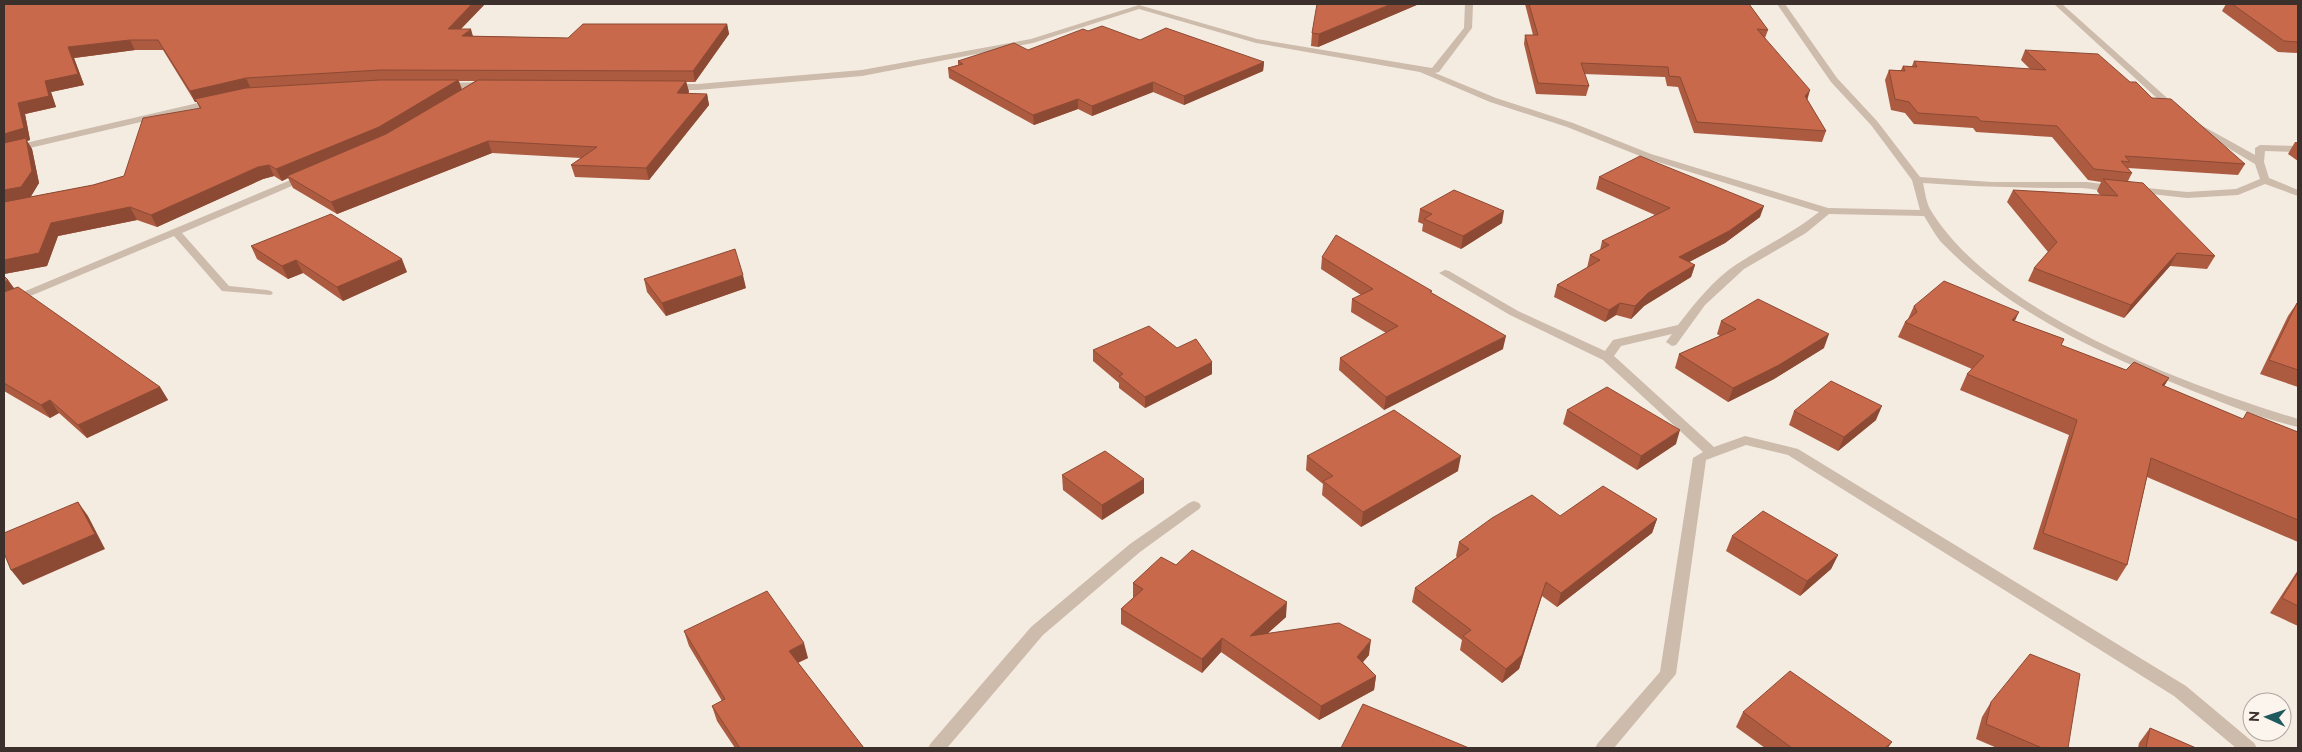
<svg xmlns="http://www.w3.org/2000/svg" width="2302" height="752" font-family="Raleway,sans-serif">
  <rect width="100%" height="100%" fill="#f4ebe1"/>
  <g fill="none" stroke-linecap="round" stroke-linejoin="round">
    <g fill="#cdbbac" fill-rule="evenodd">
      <path d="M1465,4H1473L1472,28L1439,72L1435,73L1496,98L1573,123L1651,154L1828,208L1920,210L1912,180L1871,125L1831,82L1777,4H1785L1837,78L1877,121L1920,177L1991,182H2087L2118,186L2119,188C2111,195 2092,188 2082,188C2028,188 1976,187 1923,183C1925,191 1926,202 1930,209C1992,313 2185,385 2298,419V427C2259,418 2221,402 2183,387C2097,352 2010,312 1943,244C1936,237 1930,225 1924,216L1829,214L1806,233L1744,269L1705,305L1676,345L1672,346L1666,342L1672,334L1621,346L1614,356L1714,447L1745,436L1798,449L2186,686L2254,743L2257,748H2236L2174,696L1788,455L1746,445L1706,460L1676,674L1614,748H1595L1598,743L1660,672L1693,458L1703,452L1603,360L1510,315L1439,273L1445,270L1449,271L1518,311L1605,351L1613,340L1678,325C1695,303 1714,279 1737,264C1765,246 1794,232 1819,212L1645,158L1567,127L1490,102L1420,72L1256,43L1139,9L1033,43L862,76L698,90H672L668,87L672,84H698L862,70L1031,39L1139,5L1257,39L1432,68L1464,28Z"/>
      <path d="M2054,4H2062L2176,106V110H2170Z"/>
      <path d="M484,82L488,85L487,87L444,89L440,86L444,83Z"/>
      <path d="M215,99L218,100V104L4,154V148Z"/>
      <path d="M2199,124L2255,155V148L2260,145L2298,146V152L2265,151L2264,162L2269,178L2298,190V196L2265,184L2238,195L2187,198L2133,192L2132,190L2137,187L2187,192L2236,189L2260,179L2255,164L2196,129L2194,127Z"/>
      <path d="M305,174L310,177L308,179L182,233L229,286L267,290L271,291L273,293L271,295L222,291L174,236L4,307V300Z"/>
      <path d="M1194,501L1199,503L1201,506L1199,509L1140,552L1043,635L947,748H928L931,743L1031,627L1130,544L1189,503Z"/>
    </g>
  </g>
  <g fill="#ac5a40" fill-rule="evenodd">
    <path d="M4,4H485L461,29L473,36L568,38L727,24L729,34L695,82H686L689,92L687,94H707L709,105L649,180L575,177L571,165L581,158L492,153L337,214L293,188L288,178L282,181L274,176L263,179L157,227L137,220L58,236L47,266L4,274ZM135,50H163L195,102H197L200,109L124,176L93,185L30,197L39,183L32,149L27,141L30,140L25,114L56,107L51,92L84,85L74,58ZM459,81H475L462,89Z"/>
    <path d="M1419,4L1318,47L1311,46L1312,33Z"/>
    <path d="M1525,4H1749L1768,30L1765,38L1807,99L1826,131L1822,142L1694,133L1678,87L1667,86L1665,77L1584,74L1589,86L1586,96L1536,94L1524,44L1525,35H1533Z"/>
    <path d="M2226,4H2298V53L2278,52L2222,11Z"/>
    <path d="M1088,31L1264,62L1263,71L1184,105L1153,92L1092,116L1078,109L1034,125L949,78L948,68L958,65V61L1028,50Z"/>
    <path d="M2025,50L2130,82L2245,164L2238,175L2128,168L2132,173L2128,181L2215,256L2207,269L2170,266L2124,318L2028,281L2034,268L2048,252L2007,202L2013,190L2100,195L2097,191L2101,182L2088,180L2052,137L1976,132L1973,128L1914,124L1905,113L1891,110L1885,80L1889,70H1901L1903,66H1912L1914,61L2030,69L2021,60Z"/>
    <path d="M2295,142H2298V161L2288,154Z"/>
    <path d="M1599,177L1760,217L1725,243L1689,262L1695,265L1691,277L1644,306L1631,319L1616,315L1605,322L1554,297L1557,285L1587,268L1590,255L1600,250L1602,241L1655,215L1596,189Z"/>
    <path d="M1420,209L1502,223L1461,249L1422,231L1423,224L1418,222Z"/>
    <path d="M251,246L407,272L343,301L303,273L288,279L257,259Z"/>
    <path d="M1322,257L1432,293L1503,349L1384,410L1339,370L1340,358L1386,333L1351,312L1352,299L1361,295L1321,269Z"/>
    <path d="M4,276L8,280L14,288L160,387L168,400L87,438L59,413L50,418L4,391Z"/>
    <path d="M644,279L746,288L666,316L647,292Z"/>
    <path d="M2297,303H2298V387L2260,374L2288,316Z"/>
    <path d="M1914,306L2015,321L2064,339L2061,345L2126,370L2169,378L2164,386L2242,419L2298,432V542L2147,477L2127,565L2117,581L2033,549L2069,435L1960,390L1967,374L1972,369L1898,337L1905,322L1908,319Z"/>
    <path d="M1721,321L1824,348L1774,379L1728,402L1675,368L1679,354L1720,336L1717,334Z"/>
    <path d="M1177,348L1212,362V374L1145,408L1119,388V383L1093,361V350Z"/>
    <path d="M1567,410L1676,444L1637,470L1563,424Z"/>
    <path d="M1794,411L1876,420L1838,451L1789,425Z"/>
    <path d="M1307,456L1458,471L1361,527L1322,495L1323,484L1306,470Z"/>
    <path d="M1062,475L1144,493L1102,520L1063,490Z"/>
    <path d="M1560,516L1657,519L1652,533L1557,607L1542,596L1519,669L1502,683L1460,650L1462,640L1412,602L1415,588L1457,557L1456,556L1459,542Z"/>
    <path d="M1732,536L1838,555L1831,569L1800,596L1726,551Z"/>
    <path d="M1176,565L1286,617L1268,633L1369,655L1363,662L1376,676L1374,690L1319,720L1221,652L1202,673L1121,624V609L1133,598V583Z"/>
    <path d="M2298,570V626L2270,613Z"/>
    <path d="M684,631L808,658L798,663L864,748H735L717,721L712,706L722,701L689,646Z"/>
    <path d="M1991,702L2068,748H1997L1976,739L1982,717Z"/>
    <path d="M1743,712L1892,742L1888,748H1765L1736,727Z"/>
    <path d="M2150,728L2196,748H2138L2139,743Z"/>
  </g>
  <g fill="#8c4a34">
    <path d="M472,4H485L451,39L448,29Z"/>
    <path d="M1391,4H1419L1318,47L1319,34Z"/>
    <path d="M727,24L729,34L695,82L693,71Z"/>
    <path d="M471,29L474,40L462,36Z"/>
    <path d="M130,40L135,50L74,58L84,85L51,92L56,107L25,114L30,140L27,141L32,149L39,183L29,200L4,204V134L18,103L68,47Z"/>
    <path d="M1264,62L1263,71L1184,105V96Z"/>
    <path d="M246,78L251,89L195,102L190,91Z"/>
    <path d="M458,80L462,91L383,138L287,176L288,178L282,181L276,169Z"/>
    <path d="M686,81L689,92L680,105L677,93Z"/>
    <path d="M1153,82V92L1092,116V106Z"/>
    <path d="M1810,90L1807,101L1805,96Z"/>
    <path d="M707,94L709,105L649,180L646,168Z"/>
    <path d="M1078,99V109L1034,125L1033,115Z"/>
    <path d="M488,141L492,153L337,214L331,202Z"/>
    <path d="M269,165L274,176L263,179L157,227L151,215L258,167Z"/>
    <path d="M1764,206L1760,217L1725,243L1676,269L1679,257Z"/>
    <path d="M130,207L137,220L58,236L47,266L4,274V260L51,223Z"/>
    <path d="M1504,211L1502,223L1461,249L1463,236Z"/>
    <path d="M2177,253L2170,266L2124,318L2131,305Z"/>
    <path d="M402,259L407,272L343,301L337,287Z"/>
    <path d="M296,260L303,273L288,279L282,266Z"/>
    <path d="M1695,265L1691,277L1644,306L1631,319L1635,306L1648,293Z"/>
    <path d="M743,275L746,288L666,316L662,303Z"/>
    <path d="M8,280L17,293L4,298V282Z"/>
    <path d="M1620,303L1616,315L1605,322L1609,310Z"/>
    <path d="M2019,312L2012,327V320Z"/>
    <path d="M1829,334L1824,348L1774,379L1728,402L1733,388Z"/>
    <path d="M1506,336L1503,349L1384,410L1386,397Z"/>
    <path d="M1212,362V374L1145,408V397Z"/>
    <path d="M2169,378L2160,393L2162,385Z"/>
    <path d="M160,387L168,400L87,438L78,425Z"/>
    <path d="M50,400L59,413L50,418L41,405Z"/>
    <path d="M1882,406L1876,420L1838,451L1844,437Z"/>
    <path d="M1680,430L1676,444L1637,470L1641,456Z"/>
    <path d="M1461,456L1458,471L1361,527L1363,512Z"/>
    <path d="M1144,479V493L1102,520V505Z"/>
    <path d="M78,502L88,516L105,549L23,585L11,570Z"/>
    <path d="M1657,519L1652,533L1557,607L1561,593Z"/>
    <path d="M1838,555L1831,569L1800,596L1807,581Z"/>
    <path d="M1546,582L1519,669L1502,683L1506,669Z"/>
    <path d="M1287,602L1286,617L1249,650L1250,636Z"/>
    <path d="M1222,638L1221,652L1202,673V659Z"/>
    <path d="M1371,640L1369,655L1355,671L1357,657Z"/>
    <path d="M804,643L808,658L792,665L789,651Z"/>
    <path d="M1376,676L1374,690L1319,720L1321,706Z"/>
  </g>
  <g fill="#c8694b" stroke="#8c4a34">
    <path d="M4,4H472L448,29H471L462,36L568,38L583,24H727L693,71L380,70L246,78L190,91L158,40H130L68,47L78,74L45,81L49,96L18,103L24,128L4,134Z"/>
    <path d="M1317,4H1391L1319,34L1312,33Z"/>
    <path d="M1529,4H1749L1768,30L1757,29L1810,90L1805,96L1826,131L1697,122L1680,77L1669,76L1668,67L1581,63L1589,86L1538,83L1525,35H1538Z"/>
    <path d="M2232,4H2298V42L2284,41Z"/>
    <path d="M1102,26L1140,40L1166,28L1264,62L1184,96L1153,82L1092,106L1078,99L1033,115L948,68L963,64L958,61L1014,43L1028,50L1083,29L1088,31Z"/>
    <path d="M2025,50L2098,54L2130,82H2136L2152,98L2171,99L2245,164L2125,156L2130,162L2121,161L2132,173L2094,169L2057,126L1981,121L1977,117L1918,113L1909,102L1895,99L1889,70L1905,71L1903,66L1917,67L1914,61L2046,70Z"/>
    <path d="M380,80H458L379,127L276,169L269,165L258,167L151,215L130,207L51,223L39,253L4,260V202L93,185L124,176L143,118L201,108L195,99L246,88Z"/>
    <path d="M478,80L686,81L677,93L707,94L646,168L571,165L597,147L488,141L331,202L287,176L386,134Z"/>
    <path d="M26,138L32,171L21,187L4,190V143Z"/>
    <path d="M1640,156L1764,206L1729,231L1679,257L1695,265L1648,293L1635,306L1620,303L1609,310L1557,285L1600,260L1590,255L1609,245L1602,241L1670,208L1599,177Z"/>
    <path d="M2103,179L2143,183L2215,256L2177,253L2131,305L2034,268L2057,242L2013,190L2118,196Z"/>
    <path d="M1454,190L1504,211L1463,236L1424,219L1432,214L1420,209Z"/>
    <path d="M331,214L402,259L337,287L296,260L282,266L251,246Z"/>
    <path d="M1336,235L1432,291L1430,292L1506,336L1386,397L1340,358L1398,326L1352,299L1373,289L1322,257Z"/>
    <path d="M735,249L743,275L662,303L644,279Z"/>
    <path d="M4,276L8,280L4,282Z"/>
    <path d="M1944,281L2019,312L2012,320L2064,339L2061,345L2126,370L2134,362L2169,378L2162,385L2243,419L2247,412L2298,432V520L2151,458L2127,565L2043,533L2077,420L1967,374L1984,356L1905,322L1917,312L1914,306Z"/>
    <path d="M18,287L160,387L78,425L50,400L41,405L4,383V292Z"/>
    <path d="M1758,299L1829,334L1779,365L1733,388L1679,354L1736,329L1721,321Z"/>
    <path d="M2297,303H2298V370L2269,360Z"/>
    <path d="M1149,326L1177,348L1196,339L1212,362L1145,397L1119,376L1123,374L1093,350Z"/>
    <path d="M1831,381L1882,406L1844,437L1794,411Z"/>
    <path d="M1607,387L1680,430L1641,456L1567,410Z"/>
    <path d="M1394,410L1461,456L1363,512L1323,481L1333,476L1307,456Z"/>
    <path d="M1105,451L1144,479L1102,505L1062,475Z"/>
    <path d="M1603,486L1657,519L1561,593L1546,582L1522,655L1506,669L1463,636L1471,630L1415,588L1469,549L1459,542L1492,518L1532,495L1560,516Z"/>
    <path d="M78,502L95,534L11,570L4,553V533Z"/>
    <path d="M1763,511L1838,555L1807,581L1732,536Z"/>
    <path d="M1192,550L1287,602L1250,636L1339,623L1371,640L1357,657L1376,676L1321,706L1222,638L1202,659L1121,609L1143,589L1133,583L1161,557L1176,565Z"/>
    <path d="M2298,572V606L2282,598Z"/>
    <path d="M767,591L804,643L789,651L864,748H740L712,706L725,699L684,631Z"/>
    <path d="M2030,654L2080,674L2068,748H2042L1986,724L1991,702Z"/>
    <path d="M1790,671L1892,742L1885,748H1792L1743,712Z"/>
    <path d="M1363,704L1469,748H1341Z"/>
    <path d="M2150,728L2196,748H2146Z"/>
  </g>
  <rect width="2302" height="752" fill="none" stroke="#3b302b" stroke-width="10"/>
  <g transform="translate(2267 717) rotate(273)"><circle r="24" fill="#fbf5ee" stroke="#aea6a0"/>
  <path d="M0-4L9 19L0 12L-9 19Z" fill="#1f5a5e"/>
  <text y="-8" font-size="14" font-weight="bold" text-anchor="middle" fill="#3b302b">N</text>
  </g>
</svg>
